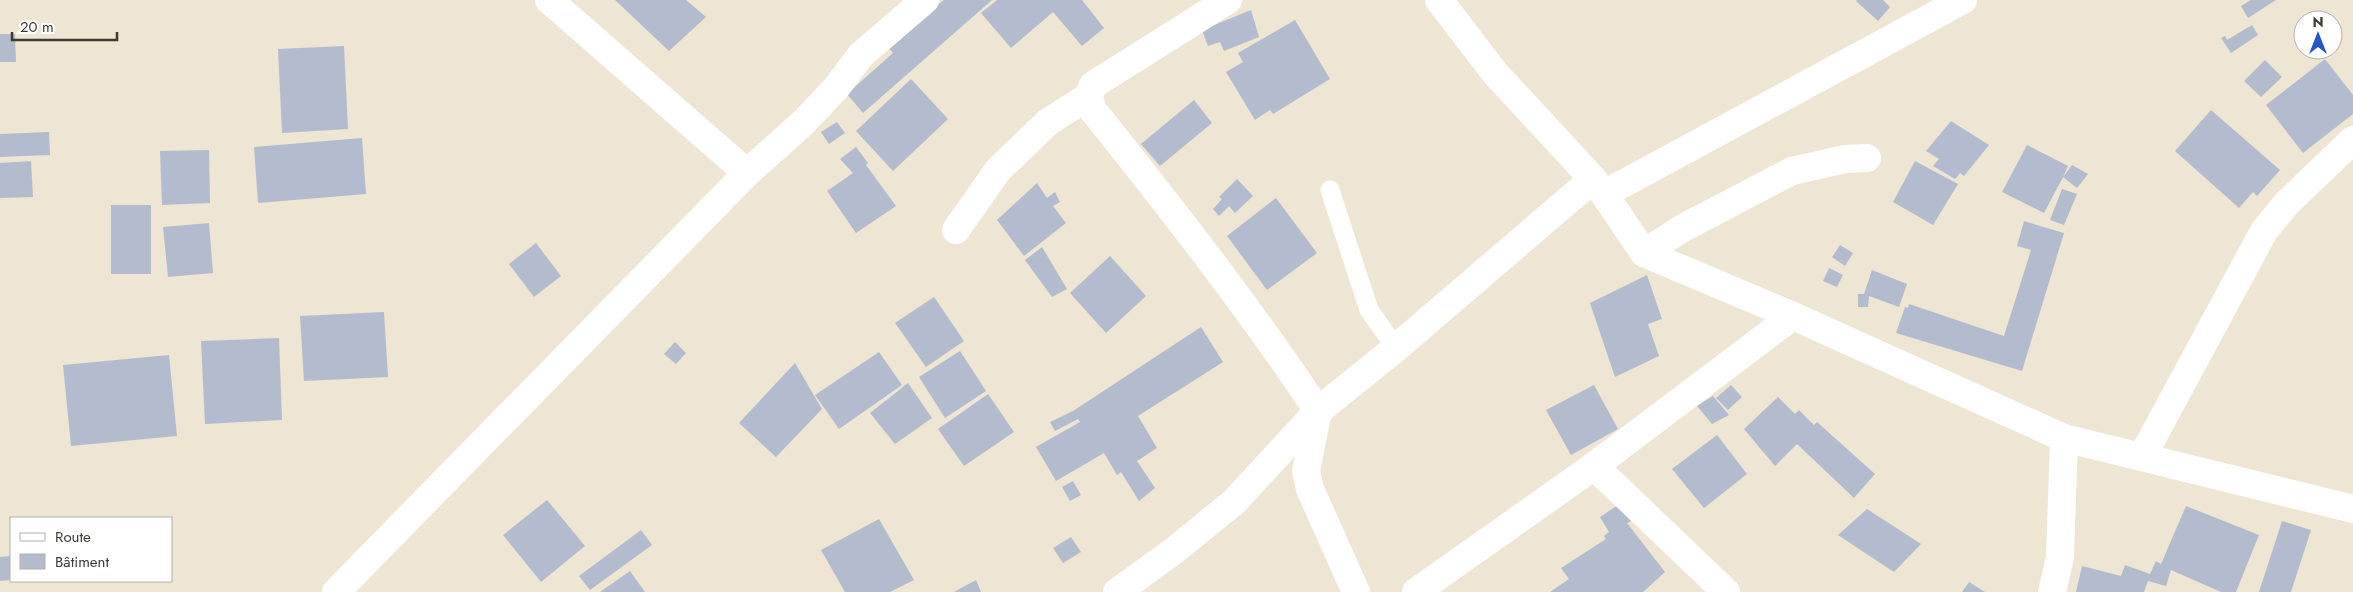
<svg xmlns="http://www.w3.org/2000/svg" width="2353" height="592" font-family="Jost,sans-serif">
  <rect width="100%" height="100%" fill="#eee5d2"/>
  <g fill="#b3bcce">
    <path d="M615,0H686L706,17L669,51Z"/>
    <path d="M944,0H992L863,113L847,94L893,53L886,45Z"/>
    <path d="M997,0H1082L1104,28L1082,46L1053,12L1011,48L981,13Z"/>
    <path d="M1857,0H1883L1890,7L1878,21L1856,1Z"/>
    <path d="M2251,0H2276L2248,18L2241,6Z"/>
    <path d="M1251,10L1259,37L1224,51L1220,42L1208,46L1202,30Z"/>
    <path d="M1295,20L1330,79L1273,114L1270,110L1255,120L1226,72L1243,62L1238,53Z"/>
    <path d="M2252,25L2258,35L2231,53L2221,38L2225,36L2227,40Z"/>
    <path d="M0,34H15L16,62H0Z"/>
    <path d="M344,46L348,129L282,133L278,49Z"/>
    <path d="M2325,59L2353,95V114L2303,153L2266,105Z"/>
    <path d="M2265,60L2282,77L2261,97L2244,81Z"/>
    <path d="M911,79L948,119L893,171L856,131Z"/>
    <path d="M1194,100L1212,123L1160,166L1141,144Z"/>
    <path d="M2211,110L2280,170L2257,196L2253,192L2239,208L2175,151Z"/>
    <path d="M1951,121L1989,145L1964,176L1960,173L1955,179L1933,166L1939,159L1926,151Z"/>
    <path d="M837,122L845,133L829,144L821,132Z"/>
    <path d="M49,132L50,155L0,157V134Z"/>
    <path d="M362,138L366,194L258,203L254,147Z"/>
    <path d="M2027,145L2068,166L2063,177L2072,165L2088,174L2077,188L2063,177L2044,213L2002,192Z"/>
    <path d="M856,147L868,163L866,165L896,206L856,233L827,191L853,173L840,159Z"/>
    <path d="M209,150L210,203L162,205L160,151Z"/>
    <path d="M31,161L33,197L0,198V163Z"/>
    <path d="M1915,161L1958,184L1933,225L1893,202Z"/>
    <path d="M1237,179L1253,196L1235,213L1229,206L1219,216L1213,209L1222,199L1219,197Z"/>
    <path d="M1037,183L1047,198L1055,192L1060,202L1053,206L1066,223L1024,256L997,220Z"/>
    <path d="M2062,189L2077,194L2064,225L2050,220Z"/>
    <path d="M1276,198L1317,253L1267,290L1227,236Z"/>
    <rect x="111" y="205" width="40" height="69"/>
    <path d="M2024,221L2064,233L2022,371L1896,333L1905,307L1908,308L1909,304L2004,336L2031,250L2017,246Z"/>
    <path d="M209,223L213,273L168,277L163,227Z"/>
    <path d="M536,243L561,276L534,297L509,264Z"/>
    <path d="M1840,245L1853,253L1845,266L1832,257Z"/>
    <path d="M1042,247L1067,289L1052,297L1025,260Z"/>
    <path d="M1110,256L1146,296L1106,333L1070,293Z"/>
    <path d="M1829,268L1843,275L1837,287L1823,281Z"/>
    <path d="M1872,270L1907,284L1899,307L1869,296L1868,307H1858V294H1864Z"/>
    <path d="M1647,275L1662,319L1648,324L1659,356L1615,377L1590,303Z"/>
    <path d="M934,297L964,341L926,367L895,323Z"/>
    <path d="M384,312L388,377L304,381L300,316Z"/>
    <path d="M1201,327L1223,362L1138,416L1157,448L1137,461L1155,488L1139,501L1121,472L1117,475L1104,453L1056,481L1036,447L1080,422L1078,419L1055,431L1050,422L1073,411Z"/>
    <path d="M279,338L282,420L205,424L201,341Z"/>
    <path d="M675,342L686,353L676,364L664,354Z"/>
    <path d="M960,351L986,391L945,418L919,377Z"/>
    <path d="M879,352L902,385L839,429L815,395Z"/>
    <path d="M169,355L177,436L71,446L63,365Z"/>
    <path d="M795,363L822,409L776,457L739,423Z"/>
    <path d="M908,383L932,418L895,444L870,413Z"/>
    <path d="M1594,385L1618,429L1571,455L1546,410Z"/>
    <path d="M1731,385L1742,397L1728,410L1716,398Z"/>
    <path d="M988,394L1014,432L964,466L938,429Z"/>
    <path d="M1713,396L1729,415L1712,424L1697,406Z"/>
    <path d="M1778,397L1795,414L1799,410L1814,425L1817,422L1875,474L1854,498L1797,444L1775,466L1744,429Z"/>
    <path d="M1717,435L1747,474L1704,508L1672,469Z"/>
    <path d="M1073,481L1081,495L1070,501L1062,487Z"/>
    <path d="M547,500L585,546L541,582L503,535Z"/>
    <path d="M1618,505L1631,521L1627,523L1665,572L1643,592H1550L1569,579L1561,568L1606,539L1604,536L1609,532L1600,517Z"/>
    <path d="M2186,506L2259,535L2236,592H2221L2171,570L2166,586L2148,581L2144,592H2076L2082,566L2121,576L2125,565L2150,574L2156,561L2161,564Z"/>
    <path d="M1867,509L1921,544L1894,572L1838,535Z"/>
    <path d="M879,519L914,580L890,592H845L821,550Z"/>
    <path d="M2282,521L2311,530L2291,592H2259Z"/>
    <path d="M641,530L652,545L590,590L579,576Z"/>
    <path d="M1071,537L1081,552L1063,563L1053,548Z"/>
    <path d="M11,556V580L0,581V557Z"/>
    <path d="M630,571L645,592H600Z"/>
    <path d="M976,580L981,592H954Z"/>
    <path d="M1969,582L1985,592H1962Z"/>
  </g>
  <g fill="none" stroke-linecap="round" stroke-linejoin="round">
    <path stroke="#fff" stroke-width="19" d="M1330,190L1369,310L1396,348"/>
    <g stroke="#fff" stroke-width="28">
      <path d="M549,0L747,173"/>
      <path d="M1228,0L1093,85L1089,96L1092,109C1171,208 1248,306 1318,411L1306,471L1310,489L1356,592"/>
      <path d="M1439,0L1495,73L1593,179"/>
      <path d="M1604,194L1644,253L1793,316L2064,438L2353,509"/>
      <path d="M956,230L998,170L1048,122L1089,96"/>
      <path d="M1644,253L1683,228L1792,171L1845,159L1867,158"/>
      <path d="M2142,457L2264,231L2287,203L2353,140"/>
      <path d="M1594,466L1726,592"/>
      <path d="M336,592L747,173L804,122L836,88L861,55L925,0"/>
      <path d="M1117,592L1175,550L1234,502L1318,411L1396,348L1593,179L1604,194L1963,0"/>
      <path d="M1416,592L1594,466L1793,316"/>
      <path d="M2052,592L2060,557L2064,438"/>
    </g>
  </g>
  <rect x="10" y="517" width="162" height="65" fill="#ffffff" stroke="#b2b1ad"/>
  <rect x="20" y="533" width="25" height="8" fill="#ffffff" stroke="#b2b1ad"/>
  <text x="55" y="542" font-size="15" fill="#3e3b33">Route</text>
  <rect x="20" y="554" width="25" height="15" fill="#b3bcce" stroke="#b2b1ad"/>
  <text x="55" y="567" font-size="15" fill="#3e3b33">Bâtiment</text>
  <g transform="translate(2318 35)"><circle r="24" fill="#ffffff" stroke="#b2b1ad"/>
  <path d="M0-4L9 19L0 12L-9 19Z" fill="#2257c4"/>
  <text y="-8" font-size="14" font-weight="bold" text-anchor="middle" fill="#3e3b33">N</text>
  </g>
  <path d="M12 32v8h105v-8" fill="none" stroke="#3e3b33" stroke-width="2.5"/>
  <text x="20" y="32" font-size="15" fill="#3e3b33" stroke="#ffffff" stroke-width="4" paint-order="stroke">20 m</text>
</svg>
